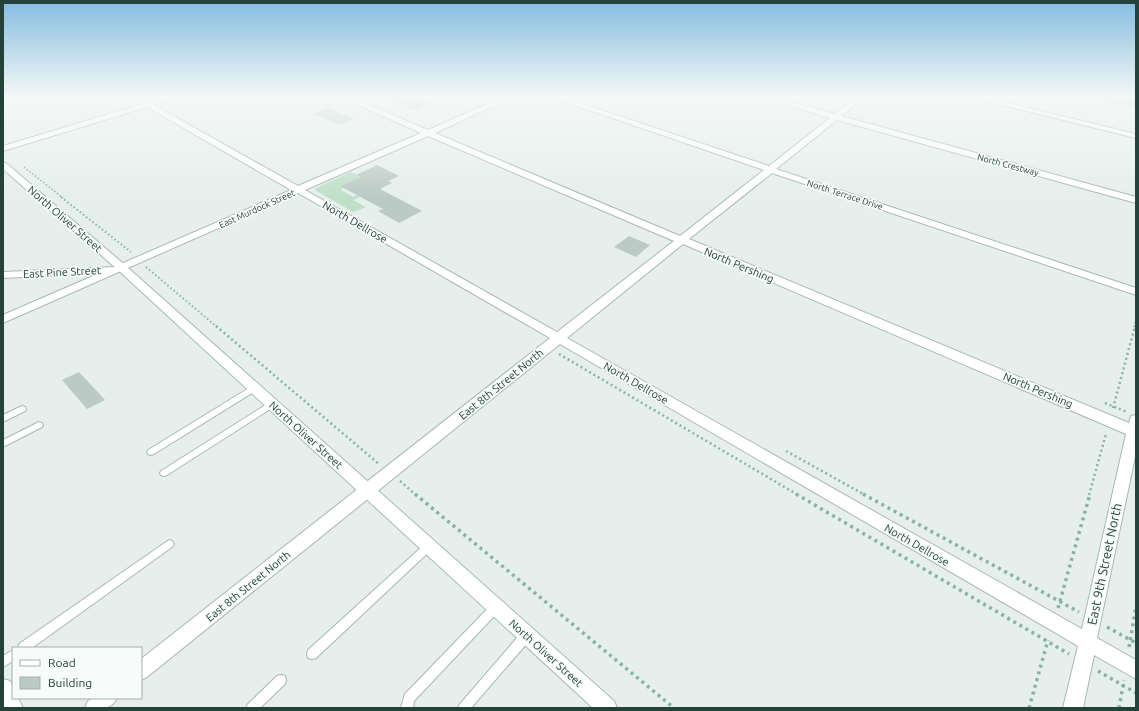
<svg xmlns="http://www.w3.org/2000/svg" width="1139" height="711" font-family="Ubuntu,sans-serif">
  <rect width="100%" height="100%" fill="#e6efeb"/>
  <g fill="#bfe0c8">
    <path d="M1083,97H1136V109Z"/>
    <path d="M351,172L361,177L341,186L344,188L341,190L353,197L357,195L360,197L353,200L366,207L353,212L315,190L316,188Z"/>
  </g>
  <g fill="#bbcac4">
    <path d="M385,97H416L431,103L414,110Z"/>
    <path d="M329,108L354,119L339,125L313,114Z"/>
    <path d="M377,165L399,176L388,181L392,183L380,189L422,211L399,223L378,211L383,209L340,186L361,177L356,175Z"/>
    <path d="M629,236L650,245L636,257L614,247Z"/>
    <path d="M79,372L105,400L87,409L62,380Z"/>
  </g>
  <g fill="none" stroke-linecap="round" stroke-linejoin="round">
    <defs>
      <g id="lane">
        <path d="M254,385L257,386L258,388L257,390L154,454L151,455L148,454L147,452L148,450Z"/>
        <path d="M272,401L275,402L276,404L275,406L167,475L164,476L161,475L160,473L161,471Z"/>
        <path d="M22,406L25,407L26,409L25,411L3,422V415Z"/>
        <path d="M39,422L42,423L43,425L42,427L3,447V440Z"/>
        <path d="M169,540L172,541L174,544L172,547L32,648H18L19,644Z"/>
        <path d="M428,543L431,544L433,547L431,550L316,658L312,659L308,658L307,654L308,650L425,544Z"/>
        <path d="M495,603L499,605L500,608L499,611L414,701L413,708H401L405,694L491,605Z"/>
        <path d="M526,631L530,632L531,636L530,640L471,708H458L460,704L522,632Z"/>
        <path d="M13,650V661L3,667V656Z"/>
        <path d="M281,675L285,676L286,680L285,684L260,708H246L248,704L277,676Z"/>
      </g>
      <g id="street">
        <path d="M132,97H141L149,102L164,97H175L154,105L298,186L421,133L340,97H350L428,130L503,97H513L435,133L680,236L764,170L551,97H562L769,166L830,118L761,97H773L835,114L856,97H864L841,116L1136,197V203L837,120L776,169L1136,288V295L772,173L689,239L1129,423L1131,416L1136,415V452L1097,638L1136,660V679L1094,655L1083,708H1063L1078,646L560,344L147,677L141,680V659L550,338L298,193L3,323V315L100,273L3,278V272L114,267L291,190L147,107L3,151V146L142,104ZM428,136L674,241L557,332L305,190ZM683,244L1126,434L1082,629L567,338Z"/>
        <path d="M970,97H983L1136,134V138Z"/>
        <path d="M3,679L10,681L13,688V698H18L23,708H3Z"/>
        <path d="M93,698H117C111,711 99,708 85,708L88,701Z"/>
      </g>
      <path id="secondary" d="M3,163H6L126,266L614,701L617,708H593L118,270L3,169Z"/>
    </defs>
    <use href="#lane" stroke="#a8b8b2" stroke-width="2"/>
    <use href="#street" stroke="#a8b8b2" stroke-width="2"/>
    <use href="#secondary" stroke="#a4bbb3" stroke-width="2"/>
    <g stroke="#86b3a5" stroke-width="1.5" stroke-dasharray="1.5 2" stroke-linecap="butt">
      <path d="M1092,97L1136,104"/>
      <path d="M1130,102L1135,100L1133,97"/>
      <path d="M24,167L63,198"/>
    </g>
    <g stroke="#86b3a5" stroke-width="2" stroke-dasharray="1.5 2.5" stroke-linecap="butt">
      <path d="M61,197L131,252"/>
      <path d="M146,267L217,327"/>
      <path d="M1134,327L1136,321"/>
    </g>
    <g stroke="#86b3a5" stroke-width="2.5" stroke-dasharray="2 3" stroke-linecap="butt">
      <path d="M216,326L379,464"/>
      <path d="M559,354L798,495"/>
      <path d="M1105,403L1127,412"/>
      <path d="M1113,408L1135,326"/>
      <path d="M786,451L865,495"/>
      <path d="M400,481L416,495"/>
      <path d="M1089,495L1106,434"/>
    </g>
    <g stroke="#86b3a5" stroke-width="3.5" stroke-dasharray="3 4" stroke-linecap="butt">
      <path d="M415,494L674,708"/>
      <path d="M796,494L1069,654"/>
      <path d="M863,494L1079,612"/>
      <path d="M1058,608L1090,494"/>
      <path d="M1107,627L1136,643"/>
      <path d="M1129,647L1136,607"/>
      <path d="M1098,671L1136,693"/>
      <path d="M1029,708L1048,640"/>
      <path d="M1119,708L1124,680"/>
    </g>
    <use href="#lane" fill="#fff" fill-rule="evenodd"/>
    <use href="#street" fill="#fff" fill-rule="evenodd"/>
    <use href="#secondary" fill="#fff" fill-rule="evenodd"/>
  </g>
  <linearGradient id="sky" x2="0" y2="1"><stop stop-color="#84bce0"/><stop offset="0.49" stop-color="#f4f8f6"/><stop offset="1" stop-color="#f4f8f6" stop-opacity="0"/></linearGradient>
  <rect width="1139" height="197" fill="url(#sky)"/>
  <g text-anchor="middle" dominant-baseline="central" stroke-width="3.5" stroke-linejoin="round" paint-order="stroke">
    <g font-size="9" fill="#24423a" stroke="#f7fbf9">
      <text transform="translate(1008 165) rotate(15)">North Crestway</text>
      <text transform="translate(845 195) rotate(18)">North Terrace Drive</text>
      <text transform="translate(257 209) rotate(-24)">East Murdock Street</text>
    </g>
    <g font-size="11" fill="#24423a" stroke="#f7fbf9">
      <text transform="translate(65 219) rotate(41)">North Oliver Street</text>
      <text transform="translate(355 222) rotate(30)">North Dellrose</text>
      <text transform="translate(739 265) rotate(23)">North Pershing</text>
      <text transform="translate(62 272) rotate(-3)">East Pine Street</text>
      <text transform="translate(636 383) rotate(30)">North Dellrose</text>
      <text transform="translate(501 384) rotate(-39)">East 8th Street North</text>
      <text transform="translate(1038 390) rotate(23)">North Pershing</text>
      <text transform="translate(306 435) rotate(42)">North Oliver Street</text>
      <text transform="translate(917 545) rotate(30)">North Dellrose</text>
      <text transform="translate(248 586) rotate(-39)">East 8th Street North</text>
      <text transform="translate(546 653) rotate(42)">North Oliver Street</text>
    </g>
    <g font-size="13" fill="#24423a" stroke="#f7fbf9">
      <text transform="translate(1104 564) rotate(-78)">East 9th Street North</text>
    </g>
  </g>
  <rect width="1139" height="711" fill="none" stroke="#24423a" stroke-width="8"/>
  <rect x="12" y="647" width="130" height="52" fill="#f7fbf9" stroke="#a3b1ad"/>
  <rect x="20" y="660" width="20" height="6" fill="#ffffff" stroke="#a3b1ad"/>
  <text x="48" y="667" font-size="12" fill="#24423a">Road</text>
  <rect x="20" y="677" width="20" height="12" fill="#bbcac4" stroke="#a3b1ad"/>
  <text x="48" y="687" font-size="12" fill="#24423a">Building</text>
</svg>
